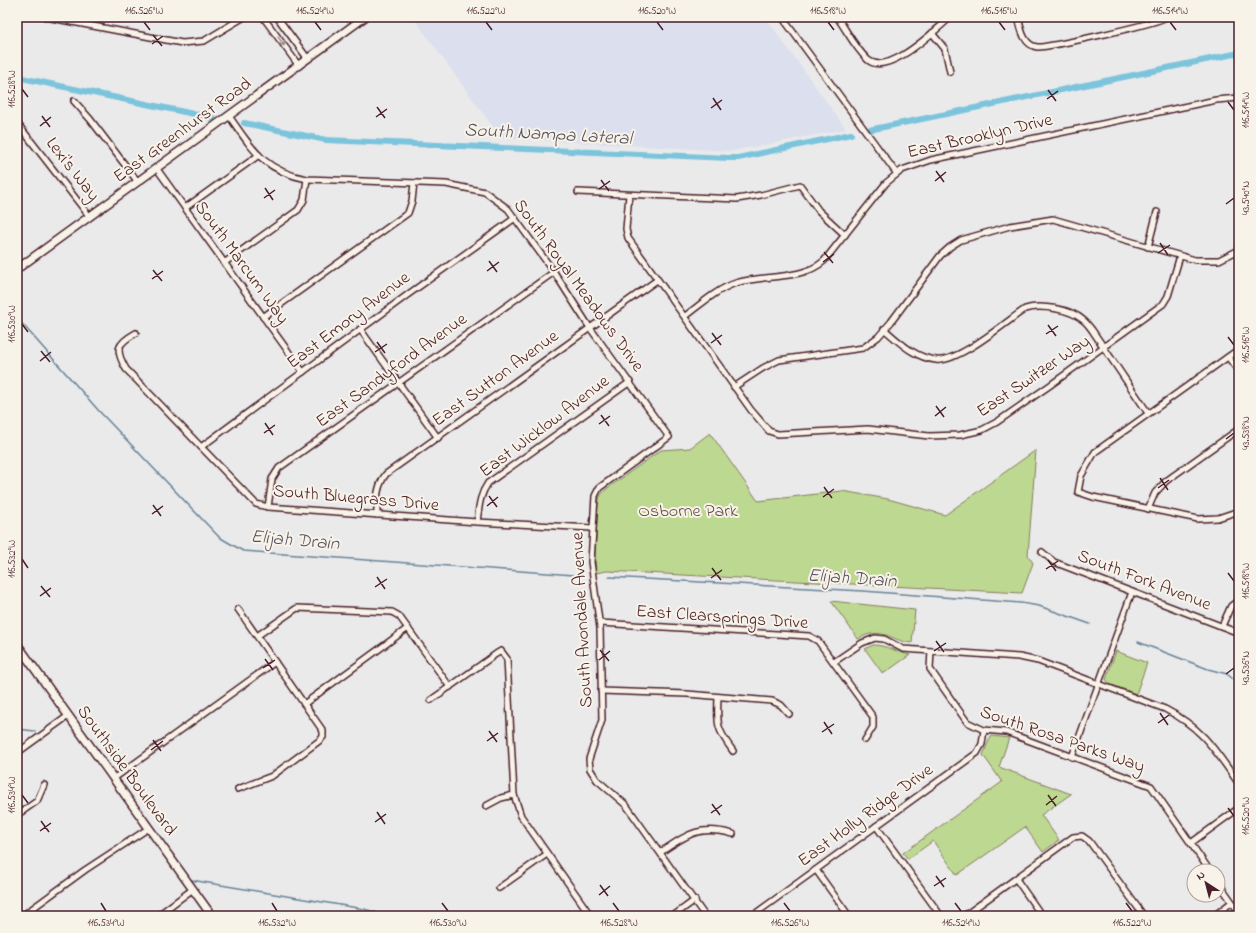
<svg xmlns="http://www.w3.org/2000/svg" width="1256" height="933" font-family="'Indie Flower',sans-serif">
  <rect width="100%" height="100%" fill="#eaeaeb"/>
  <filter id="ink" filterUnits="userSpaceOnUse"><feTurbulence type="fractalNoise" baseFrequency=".025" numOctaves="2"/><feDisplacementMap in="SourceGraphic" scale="8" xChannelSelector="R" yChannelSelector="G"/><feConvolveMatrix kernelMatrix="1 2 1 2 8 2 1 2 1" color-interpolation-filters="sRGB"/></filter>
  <g filter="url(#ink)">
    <path fill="#dbdfee" d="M413,17H765L846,129L732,151L501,138Z"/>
    <g fill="#bdd890" stroke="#847c5e">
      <path d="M710,433L758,501L842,491L888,499L945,515L1036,450L1028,555L1033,563L1022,593L607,571L596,573L595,555L598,504L600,496L605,490L661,450L690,448Z"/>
      <path d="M831,601L915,610L912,643C890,641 882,625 858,639Z"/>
      <path d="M873,645C887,645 898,653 910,655L883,674L865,649Z"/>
      <path d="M1116,651L1147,663L1136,694L1109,684L1106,679Z"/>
      <path d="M992,736L1009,738L999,767L1071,794L1041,815L1059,840L1043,852L1025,827L957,875L933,841L908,859L903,853L1002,782L983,755L989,740Z"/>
    </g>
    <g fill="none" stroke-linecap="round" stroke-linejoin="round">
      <g stroke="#678295" stroke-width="1.5">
        <path d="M17,318L99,411L219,537L243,551L574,575"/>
        <path d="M609,577L863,591L1021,603L1039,606L1090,624"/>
        <path d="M1138,642L1208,669L1227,674L1239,684"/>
        <path d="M17,729L35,731"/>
        <path d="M191,880L364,909L375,912L380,916"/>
      </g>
      <g stroke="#7bc4dc" stroke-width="6">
        <path d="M17,77L213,118"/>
        <path d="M244,123L326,140L729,158H738L851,134"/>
        <path d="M869,130L1239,53"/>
      </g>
      <defs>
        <g id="street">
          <path d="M46,17L182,43L204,41L244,17"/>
          <path d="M263,17L299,66"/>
          <path d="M277,17L308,59"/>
          <path d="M782,17L897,174"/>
          <path d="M837,17C847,31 855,48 868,60C888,77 935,30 951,17"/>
          <path d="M1018,17C1021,28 1023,45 1037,47C1047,48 1159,23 1166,17"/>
          <path d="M932,33L945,49L950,72"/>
          <path d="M17,91L19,87"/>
          <path d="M74,101L90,119L138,182"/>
          <path d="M229,116C253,150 264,171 307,179L446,184L485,192L508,209L554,272L590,328L669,437L599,488L595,496L591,562L600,628L602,720L589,759L590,769L597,780L626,805L705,916"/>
          <path d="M17,123L90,217"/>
          <path d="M157,169L303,372"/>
          <path d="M578,192L737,199L761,195L800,185L819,211L845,235"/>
          <path d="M629,195L626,229L628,238L751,410L769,431L778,434L868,429L929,436L960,435L982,430L997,422L1049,386L1163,304L1168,296L1180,256"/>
          <path d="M185,208L259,155"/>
          <path d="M1148,247L1157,212"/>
          <path d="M224,263L298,210L304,200L307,179"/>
          <path d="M685,316C700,305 717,289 736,283C764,274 801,281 824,261L886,183L902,170L931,160L1216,100L1239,98"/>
          <path d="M263,317L408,213L412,201L414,183"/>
          <path d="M360,329L438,438"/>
          <path d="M884,329C899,342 915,358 936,360C958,363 1006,322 1025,309C1040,304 1071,309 1083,320C1086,322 1089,326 1092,330L1148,413"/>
          <path d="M136,333C116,344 115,350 126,369L256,504L268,507L477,522L592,528"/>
          <path d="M1239,349L1095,452L1081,476L1078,492L1093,497L1198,519L1218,518L1239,511"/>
          <path d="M1228,357L1239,372"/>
          <path d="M734,387L763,368L779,360L863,348L878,337L891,322L940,256L950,247L961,240L1010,226L1053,219L1195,260H1219L1239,250"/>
          <path d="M201,447L410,293L515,218"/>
          <path d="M268,507L272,479L279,468L554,272"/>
          <path d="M1148,509L1155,493L1166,481L1239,429"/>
          <path d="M377,515C377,500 376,487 386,474L657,280"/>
          <path d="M477,522C479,508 479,496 488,483L630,382"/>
          <path d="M1042,552L1054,562L1239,633"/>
          <path d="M238,609L323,731V737L319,741L272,776L238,789"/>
          <path d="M600,623L809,636L818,641L873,717V727L865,740"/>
          <path d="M1222,626L1231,606L1239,600"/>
          <path d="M257,636L297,608L392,612L399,616L450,687"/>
          <path d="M931,651L930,669L967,722L984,730L1006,732L1151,786L1210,871"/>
          <path d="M834,662L862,643L875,638L884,639L903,649L1019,657L1038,661L1165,709C1204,729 1215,750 1239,784"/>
          <path d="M601,691L687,694L772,701L781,705L789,714"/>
          <path d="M718,697C717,724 716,728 733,751"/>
          <path d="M431,700L496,654L501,651L507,659L514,795L521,816L591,916"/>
          <path d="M304,704L408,628"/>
          <path d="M17,753L68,716"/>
          <path d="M1072,757L1132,592"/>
          <path d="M113,779L275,662"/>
          <path d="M486,806L501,798L514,795"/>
          <path d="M17,815L37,801L44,785"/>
          <path d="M876,826L941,916"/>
          <path d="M1191,843L1239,808"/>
          <path d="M661,852C688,834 699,825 733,834"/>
          <path d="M816,870L849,916"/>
          <path d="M1016,879L1042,916"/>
          <path d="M1218,882L1239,912"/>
          <path d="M499,888L547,854"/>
          <path d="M22,916L85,870L149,828"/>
          <path d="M157,916L193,889"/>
          <path d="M673,916L695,900"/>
          <path d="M752,916L977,753L982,744L984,730"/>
          <path d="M964,916L1073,837L1082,836L1089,841L1144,916"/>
          <path d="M1214,916L1232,902"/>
        </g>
        <g id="secondary">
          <path d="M17,269L365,17"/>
          <path d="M17,644L212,916"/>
        </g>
      </defs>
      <use href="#street" stroke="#4a1f2b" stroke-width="8"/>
      <use href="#secondary" stroke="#4a1f2b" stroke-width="10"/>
      <use href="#street" stroke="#f7f3e8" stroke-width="5"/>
      <use href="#secondary" stroke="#f7f3e8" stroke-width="7"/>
    </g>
    <defs><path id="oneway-shaft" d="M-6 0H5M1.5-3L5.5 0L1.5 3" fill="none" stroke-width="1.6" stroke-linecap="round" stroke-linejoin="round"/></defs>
    <use stroke="#a0898a" href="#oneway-shaft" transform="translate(281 41) rotate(54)"/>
  </g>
  <path fill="none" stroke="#4a1f2b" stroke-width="1.5" d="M144,22L150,30M315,22L321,30M486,22L492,30M657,22L663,30M828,22L834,30M999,22L1005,30M1170,22L1176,30M153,35L162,46M152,44L163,36M22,89L28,97M1048,90L1056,101M713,98L721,110M1047,99L1058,91M1228,102L1234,110M377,107L385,118M711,108L722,100M42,116L50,127M376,117L387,109M40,126L51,117M936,171L944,182M601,180L609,191M935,181L946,172M265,188L273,200M599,189L610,181M264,198L275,190M1226,204L1234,198M1160,243L1168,255M824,252L833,263M1158,253L1170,245M489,261L497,272M823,262L834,254M153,270L162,281M487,271L499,262M152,279L163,271M22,324L28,332M1048,325L1056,336M712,333L721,345M1046,334L1058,326M1228,337L1234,345M377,342L385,353M711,343L722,335M41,351L50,362M375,352L387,344M40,361L51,352M936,406L944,417M601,415L609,426M935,416L946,407M265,423L273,435M599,424L610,416M264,433L275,425M1226,439L1234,433M1160,478L1168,490M824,487L832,498M1158,488L1169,480M489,496L497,507M823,497L834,489M153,505L161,516M487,506L498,497M152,514L163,506M22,559L28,568M1048,560L1056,571M712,568L721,580M1046,569L1058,561M1228,573L1234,581M377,577L385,589M711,578L722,570M41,586L50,597M375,587L387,579M40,596L51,588M936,641L944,652M600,650L609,661M934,651L946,643M265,659L273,670M599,660L610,651M263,668L275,660M1226,674L1234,668M1160,713L1168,725M824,722L832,734M1158,723L1169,715M489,731L497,742M822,732L834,724M153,740L161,751M487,741L498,733M151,750L163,741M22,795L28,803M1048,795L1056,806M712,804L720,815M1046,805L1057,796M1228,808L1234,816M377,812L385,824M711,813L722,805M41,821L49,832M375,822L386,814M40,831L51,823M936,876L944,887M600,885L608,896M934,886L946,878M599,895L610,886M101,903L106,911M272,903L277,911M442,903L448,911M613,903L619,911M784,903L790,911M955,903L961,911M1126,903L1132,911"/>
  <g text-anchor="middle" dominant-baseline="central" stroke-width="4" stroke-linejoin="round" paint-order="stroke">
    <g font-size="18" fill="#4a1f2b" stroke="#f7f3e8">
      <text transform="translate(183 131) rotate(-36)">East Greenhurst Road</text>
      <text transform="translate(980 137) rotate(-13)">East Brooklyn Drive</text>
      <text transform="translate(72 170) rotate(52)">Lexi's Way</text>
      <text transform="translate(241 263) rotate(54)">South Marcum Way</text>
      <text transform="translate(578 286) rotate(54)">South Royal Meadows Drive</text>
      <text transform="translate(349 321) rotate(-37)">East Emory Avenue</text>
      <text transform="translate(392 371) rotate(-36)">East Sandyford Avenue</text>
      <text transform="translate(1034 377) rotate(-34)">East Switzer Way</text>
      <text transform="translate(496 379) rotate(-36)">East Sutton Avenue</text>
      <text transform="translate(545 427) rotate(-37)">East Wicklow Avenue</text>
      <text transform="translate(356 499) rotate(5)">South Bluegrass Drive</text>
      <text transform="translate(1144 581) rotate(21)">South Fork Avenue</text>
      <text transform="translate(722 618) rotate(4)">East Clearsprings Drive</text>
      <text transform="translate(583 620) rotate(-93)">South Avondale Avenue</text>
      <text transform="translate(1062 740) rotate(19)">South Rosa Parks Way</text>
      <text transform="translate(126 771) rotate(54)">Southside Boulevard</text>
      <text transform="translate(866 816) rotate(-36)">East Holly Ridge Drive</text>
    </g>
    <g font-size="18" fill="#674d44" stroke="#f7f3e8">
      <text x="688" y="512">Osborne Park</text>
    </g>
    <g font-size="19" font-style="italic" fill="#595160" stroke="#f7f3e8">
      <text transform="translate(548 135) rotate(3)">South Nampa Lateral</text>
      <text transform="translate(295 541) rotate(5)">Elijah Drain</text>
      <text transform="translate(852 579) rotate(4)">Elijah Drain</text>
    </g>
  </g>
  <rect width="1256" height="933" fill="none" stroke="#f7f3e8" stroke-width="44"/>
  <g transform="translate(1206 883) rotate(324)"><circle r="19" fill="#f7f3e8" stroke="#b29e9c"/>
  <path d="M0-3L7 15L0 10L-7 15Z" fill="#4a1f2b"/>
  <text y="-6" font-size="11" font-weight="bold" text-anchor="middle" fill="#4a1f2b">N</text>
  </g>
  <rect x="22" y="22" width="1212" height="889" fill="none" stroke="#4a1f2b" stroke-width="1.5"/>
  <g font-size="10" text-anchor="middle" fill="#4a1f2b">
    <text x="144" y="14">116.526°W</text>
    <text x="315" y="14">116.524°W</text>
    <text x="486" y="14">116.522°W</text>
    <text x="657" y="14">116.520°W</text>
    <text x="828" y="14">116.518°W</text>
    <text x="999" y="14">116.516°W</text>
    <text x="1170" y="14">116.514°W</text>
    <text transform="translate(11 89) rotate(-90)" y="4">116.528°W</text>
    <text transform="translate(1245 110) rotate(-90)" y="4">116.514°W</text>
    <text transform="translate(1245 198) rotate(-90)" y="4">43.540°N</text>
    <text transform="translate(11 324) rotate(-90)" y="4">116.530°W</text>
    <text transform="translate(1245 345) rotate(-90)" y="4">116.516°W</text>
    <text transform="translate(1245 433) rotate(-90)" y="4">43.538°N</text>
    <text transform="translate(11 559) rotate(-90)" y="4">116.532°W</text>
    <text transform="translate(1245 581) rotate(-90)" y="4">116.518°W</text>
    <text transform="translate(1245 668) rotate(-90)" y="4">43.536°N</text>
    <text transform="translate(11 795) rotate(-90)" y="4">116.534°W</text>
    <text transform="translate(1245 816) rotate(-90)" y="4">116.520°W</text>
    <text x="106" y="926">116.534°W</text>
    <text x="277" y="926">116.532°W</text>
    <text x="448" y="926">116.530°W</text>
    <text x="619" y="926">116.528°W</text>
    <text x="790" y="926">116.526°W</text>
    <text x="961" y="926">116.524°W</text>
    <text x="1132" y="926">116.522°W</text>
  </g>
</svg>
